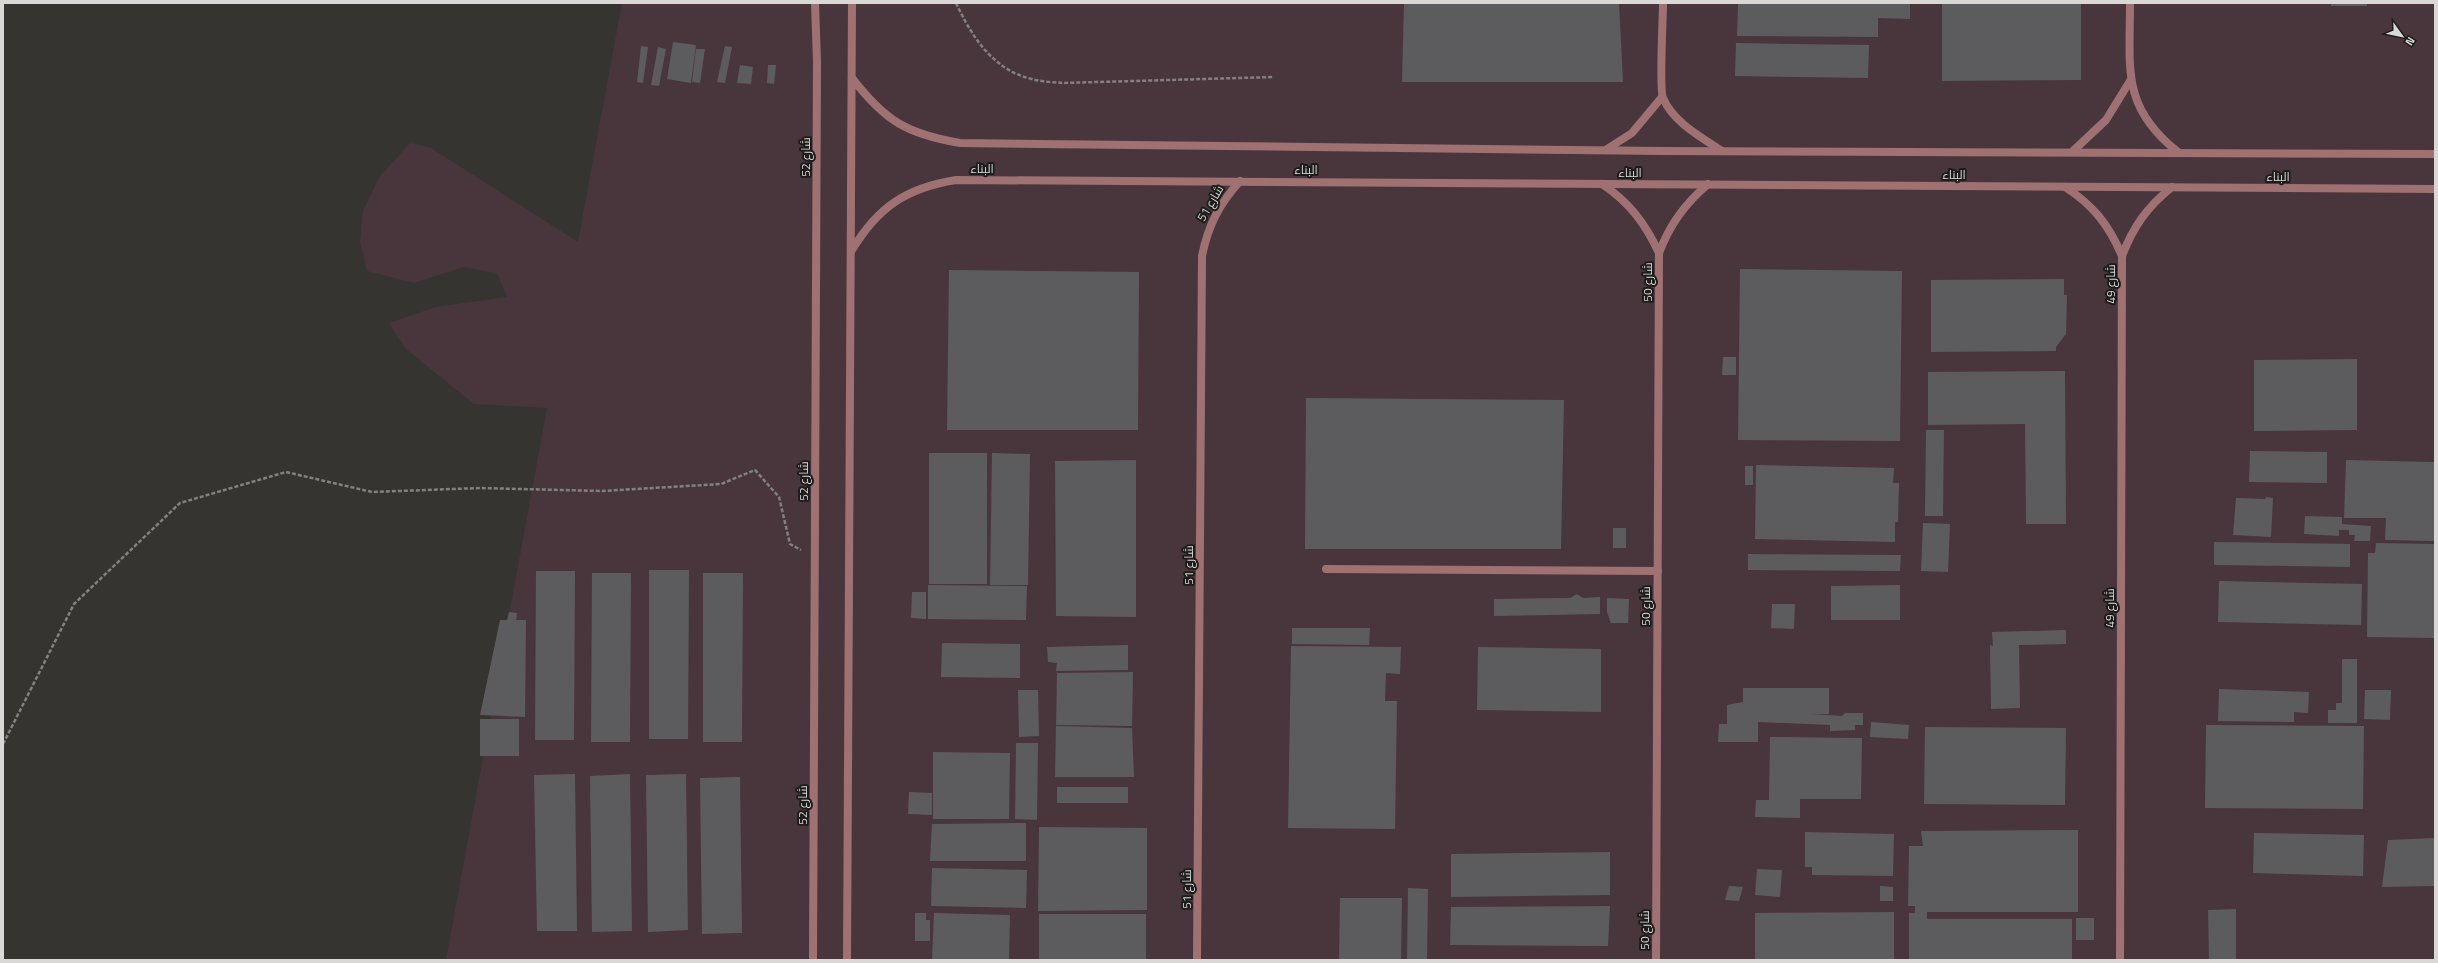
<svg xmlns="http://www.w3.org/2000/svg" width="2438" height="963" font-family="'Titillium Web',Cairo,sans-serif">
  <rect width="100%" height="100%" fill="#363431"/>
  <path fill="#49363d" d="M622,3H2435V960H446L547,408L474,404L405,348L389,323L436,307L507,297L497,273L463,267L414,283L367,271L360,242L363,211L380,176L410,143L431,148L578,242Z"/>
  <g fill="#5c5b5e">
    <path d="M1404,3H1619L1623,82H1402Z"/>
    <path d="M1738,3H1910V19L1878,18V37L1737,36Z"/>
    <path d="M1942,3H2081V80L1942,81Z"/>
    <rect x="2331" y="3" width="36" height="3"/>
    <path d="M673,42L696,45L691,83L667,79Z"/>
    <path d="M1736,43L1869,45L1868,78L1735,76Z"/>
    <path d="M641,46L648,47L643,83L637,82Z"/>
    <path d="M725,46L732,47L725,83L717,82Z"/>
    <path d="M658,47L666,49L659,86L651,85Z"/>
    <path d="M696,49H705L700,83L692,82Z"/>
    <path d="M740,65L753,67L751,84L737,83Z"/>
    <path d="M768,65H776L774,84L767,83Z"/>
    <path d="M1740,269L1902,271L1900,441L1738,440Z"/>
    <path d="M949,270L1139,272L1138,430H947Z"/>
    <path d="M2064,279V295H2067L2066,334L2056,347V351L1931,352V280Z"/>
    <path d="M1723,357H1736V375H1722Z"/>
    <path d="M2357,359V430L2254,431V360Z"/>
    <path d="M2065,371L2066,524H2026L2025,424L1928,425V372Z"/>
    <path d="M1306,398L1564,400L1561,549H1305Z"/>
    <path d="M1926,430H1944L1943,516H1925Z"/>
    <path d="M2250,451L2327,452V483L2249,482Z"/>
    <rect x="929" y="453" width="58" height="131"/>
    <path d="M992,453L1030,454L1028,585H990Z"/>
    <path d="M1136,460V617L1056,616L1055,461Z"/>
    <path d="M2346,460L2435,462V541L2385,540L2386,518H2344Z"/>
    <path d="M1756,465L1894,468L1893,483H1899L1898,522H1895V542L1755,539Z"/>
    <rect x="1745" y="466" width="8" height="19"/>
    <path d="M2266,497L2273,498L2271,537L2233,535L2236,498L2265,499Z"/>
    <path d="M2305,516L2342,517V524L2371,526L2370,541H2354L2355,535H2349V530H2339V536L2304,534Z"/>
    <path d="M1923,523L1950,524L1948,572L1921,571Z"/>
    <rect x="1613" y="528" width="13" height="20"/>
    <path d="M2214,542L2350,544V567L2214,565Z"/>
    <path d="M2376,543L2435,544V638L2367,637L2368,553H2375Z"/>
    <path d="M1748,554L1901,555L1900,571L1748,570Z"/>
    <path d="M649,570H689L688,739H649Z"/>
    <path d="M536,571H575L574,740H535Z"/>
    <path d="M592,573H631L630,742H591Z"/>
    <path d="M703,573H743L742,742H703Z"/>
    <path d="M2219,581L2362,584L2361,625L2218,622Z"/>
    <path d="M928,585L1027,586L1026,620L928,619Z"/>
    <path d="M1900,585V620H1831V586Z"/>
    <path d="M912,592H926V619L911,618Z"/>
    <path d="M1577,594L1583,598L1600,597V614L1494,616V599L1570,598Z"/>
    <path d="M1607,598L1629,599L1628,623H1611L1607,612Z"/>
    <path d="M1772,604H1795L1794,629L1771,628Z"/>
    <path d="M509,612L517,613L516,620H526L525,717L480,715L500,620H507Z"/>
    <path d="M1292,628H1370L1369,645L1292,644Z"/>
    <path d="M2066,630V644L2019,645L2020,708L1991,709L1990,645L1993,646L1992,632Z"/>
    <path d="M942,643L1020,644V678L941,677Z"/>
    <path d="M1128,645V670L1056,671L1057,663L1048,662L1047,647Z"/>
    <path d="M1291,646L1401,647L1400,674L1386,673L1385,701H1397L1395,829L1288,828Z"/>
    <path d="M1478,647L1601,649V712L1477,710Z"/>
    <path d="M2342,659H2357V723H2328V710H2336V703H2342Z"/>
    <path d="M1133,672L1132,726L1056,725L1057,673Z"/>
    <path d="M1743,688H1829V714H1812L1842,716L1845,713H1863V725H1855V730L1830,731V725L1758,722V742H1718L1719,724H1727V705L1743,702Z"/>
    <path d="M2219,689L2309,692L2308,713L2294,712V722L2218,721Z"/>
    <path d="M1018,690H1038L1039,736L1019,737Z"/>
    <path d="M2365,690H2391L2390,720L2364,719Z"/>
    <rect x="480" y="719" width="39" height="37"/>
    <path d="M1871,722L1909,725L1908,739L1870,737Z"/>
    <path d="M2206,725L2364,726L2363,809L2205,808Z"/>
    <path d="M1056,726L1132,728L1134,777H1055Z"/>
    <path d="M1925,727L2066,728L2065,805L1924,804Z"/>
    <path d="M1770,737L1862,738L1861,799H1800V818L1755,817L1756,800H1769Z"/>
    <path d="M1016,743H1038L1037,820L1015,819Z"/>
    <path d="M933,752L1010,753L1009,819H933Z"/>
    <path d="M575,774L577,931H537L534,775Z"/>
    <path d="M630,774L632,931L592,932L590,776Z"/>
    <path d="M686,774L688,930L648,932L646,775Z"/>
    <path d="M740,777L742,933L702,934L700,778Z"/>
    <rect x="1057" y="787" width="71" height="16"/>
    <path d="M909,792L932,793V815L908,814Z"/>
    <path d="M1026,823V861H930L932,824Z"/>
    <path d="M1039,827L1147,828V910L1038,911Z"/>
    <path d="M2078,830V912H1927V919H2072V960H1909V913H1915V906H1908L1909,846H1923L1921,831Z"/>
    <path d="M1805,832L1894,834L1893,876L1812,875V867H1805Z"/>
    <path d="M2254,833L2364,835L2363,876L2253,873Z"/>
    <path d="M2435,838V886L2382,887L2388,840Z"/>
    <path d="M1610,852V895L1451,897V854Z"/>
    <path d="M932,868L1027,870L1026,908L931,906Z"/>
    <path d="M1757,869L1782,870L1780,897L1755,895Z"/>
    <path d="M1729,886L1743,887L1739,901L1725,900Z"/>
    <path d="M1880,886L1893,887V901H1880Z"/>
    <path d="M1408,888L1428,889L1427,960H1407Z"/>
    <path d="M1340,898H1402L1401,960H1339Z"/>
    <path d="M1610,906L1608,946L1450,945L1451,907Z"/>
    <path d="M2236,909V960H2209L2208,910Z"/>
    <path d="M1894,912V960H1755V913Z"/>
    <path d="M915,913H926V920H930V941H915Z"/>
    <path d="M934,913L1010,915L1009,960H932Z"/>
    <rect x="1039" y="914" width="107" height="46"/>
    <rect x="2076" y="918" width="18" height="22"/>
  </g>
  <g fill="none" stroke-linecap="round" stroke-linejoin="round">
    <g stroke="#82817e" stroke-width="2.5" stroke-dasharray="4 2" stroke-linecap="butt">
      <path d="M956,3C972,37 993,70 1032,79C1042,82 1053,82 1063,83L1274,77"/>
      <path d="M3,744L74,604L180,503L286,472L372,492L480,488L602,491L721,484L755,470L779,497L790,544L801,550"/>
    </g>
    <path stroke="#9f7173" stroke-width="8" d="M1326,569L1658,571"/>
    <g stroke="#9f7173" stroke-width="8">
      <path d="M1663,3C1663,19 1659,89 1663,98C1673,122 1701,137 1722,151"/>
      <path d="M2130,3C2130,69 2121,107 2178,152"/>
      <path d="M852,78C885,121 907,134 960,143L1662,151L2435,154"/>
      <path d="M1607,149L1632,133L1662,97"/>
      <path d="M2073,151L2106,120L2130,81"/>
      <path d="M1602,184C1629,202 1645,223 1659,253"/>
      <path d="M2065,187C2093,205 2109,225 2122,256"/>
      <path d="M852,250C878,207 906,188 956,180L2435,189"/>
      <path d="M813,960L817,62L815,3"/>
      <path d="M847,960L852,3"/>
      <path d="M1197,960L1202,256C1208,226 1219,204 1240,181"/>
      <path d="M1656,960L1659,253C1670,224 1685,204 1708,184"/>
      <path d="M2120,960L2122,256C2133,227 2147,207 2172,187"/>
    </g>
  </g>
  <g text-anchor="middle" dominant-baseline="central" stroke-width="4" stroke-linejoin="round" paint-order="stroke">
    <g font-size="12" fill="#d9d8d6" stroke="#1c1c1a">
      <text transform="translate(805 157) rotate(-90)">شارع 52</text>
      <text x="982" y="168">البناء</text>
      <text x="1306" y="169">البناء</text>
      <text x="1630" y="172">البناء</text>
      <text x="1954" y="174">البناء</text>
      <text x="2278" y="176">البناء</text>
      <text transform="translate(1210 203) rotate(-59)">شارع 51</text>
      <text transform="translate(1647 282) rotate(-90)">شارع 50</text>
      <text transform="translate(2110 284) rotate(-90)">شارع 49</text>
      <text transform="translate(803 481) rotate(-90)">شارع 52</text>
      <text transform="translate(1188 565) rotate(-90)">شارع 51</text>
      <text transform="translate(1645 606) rotate(-90)">شارع 50</text>
      <text transform="translate(2109 608) rotate(-90)">شارع 49</text>
      <text transform="translate(802 805) rotate(-90)">شارع 52</text>
      <text transform="translate(1186 889) rotate(-90)">شارع 51</text>
      <text transform="translate(1644 930) rotate(-90)">شارع 50</text>
    </g>
  </g>
  <rect width="2438" height="963" fill="none" stroke="#d9d8d6" stroke-width="8"/>
  <g transform="translate(2402 36) rotate(123)" stroke="#1c1c1a" stroke-width="3" paint-order="stroke">
  <path d="M0-3L7 15L0 10L-7 15Z" fill="#d9d8d6"/>
  <text y="-6" font-size="11" font-weight="bold" text-anchor="middle" fill="#d9d8d6">N</text>
  </g>
</svg>
